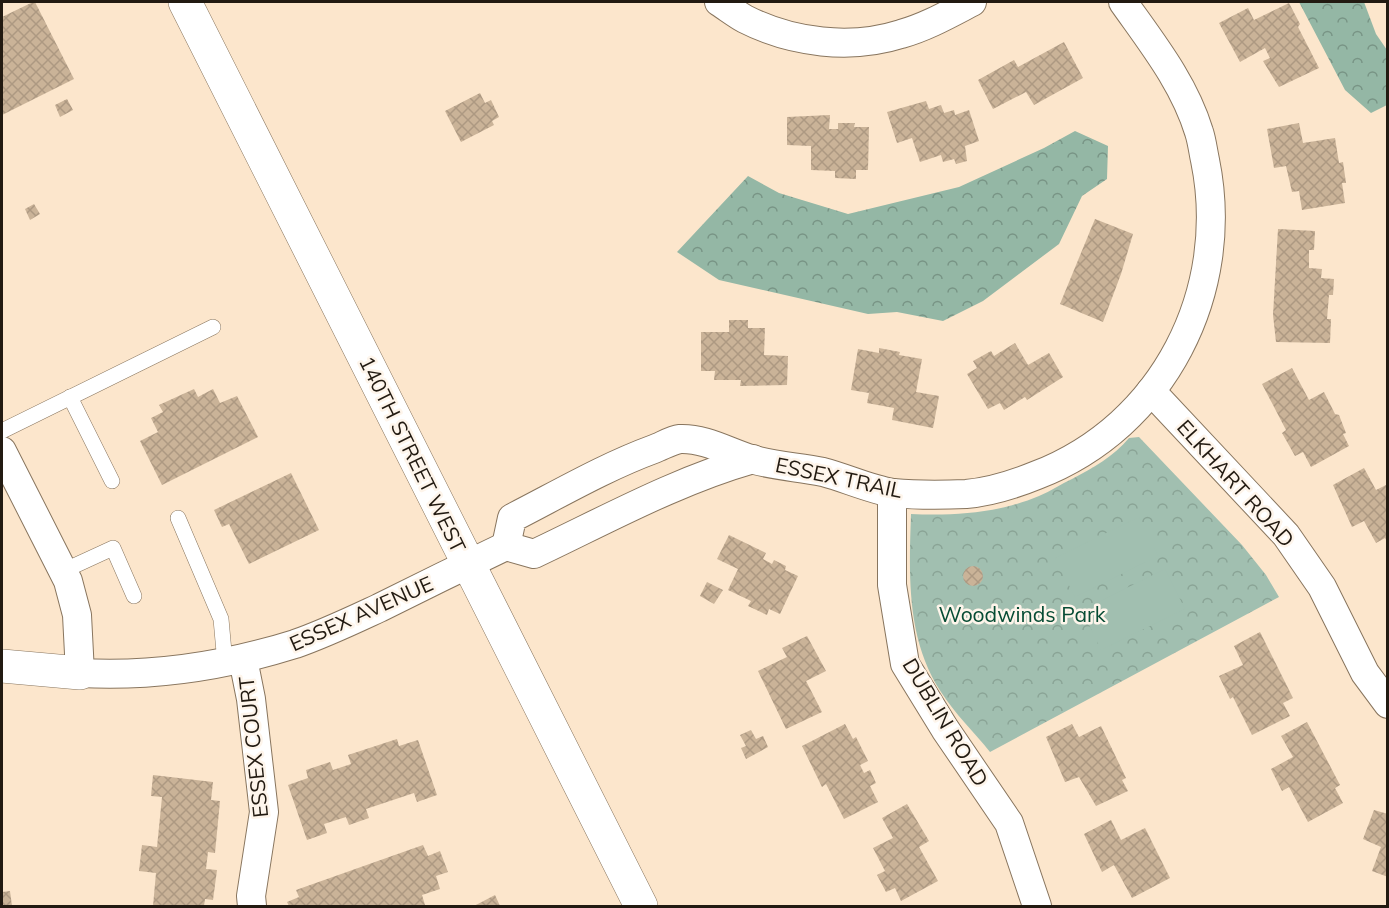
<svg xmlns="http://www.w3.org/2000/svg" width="1389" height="908" font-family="Mulish,sans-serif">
  <defs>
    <pattern id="forest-crowns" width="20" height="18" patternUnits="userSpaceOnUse" patternTransform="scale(1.5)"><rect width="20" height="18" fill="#94b7a5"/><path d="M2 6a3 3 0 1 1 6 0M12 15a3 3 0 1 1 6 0" fill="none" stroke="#789485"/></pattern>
    <pattern id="park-crowns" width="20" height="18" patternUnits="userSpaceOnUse" patternTransform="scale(1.5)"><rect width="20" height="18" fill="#a1bfb0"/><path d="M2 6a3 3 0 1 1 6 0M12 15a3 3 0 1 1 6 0" fill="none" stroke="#8aa496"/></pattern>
    <pattern id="building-cross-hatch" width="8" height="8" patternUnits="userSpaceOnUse" patternTransform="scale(1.5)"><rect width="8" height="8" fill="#cab398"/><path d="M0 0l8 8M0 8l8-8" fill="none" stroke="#ad9982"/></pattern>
  </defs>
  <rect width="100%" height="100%" fill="#fce6cc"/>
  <g fill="url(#forest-crowns)">
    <path d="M1299,2H1364L1376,34L1387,50V105L1371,113L1345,90Z"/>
    <path d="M1075,131L1108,146L1107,179L1082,196L1059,244L983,301L943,321L897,312L868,314L719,280L677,252L748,176L779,193L848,214L959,187L1044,148Z"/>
  </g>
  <path fill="url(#park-crowns)" d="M1139,437L1242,545L1266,575L1279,597L990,752C974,732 955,714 941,692C906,639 909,574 911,514C954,516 999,513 1039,496C1051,491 1061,484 1072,479C1093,468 1114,456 1129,438Z"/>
  <g fill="#a1bfb0">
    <path d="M1139,517L1158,556L1075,597L1055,558Z"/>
    <path d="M1165,569L1185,609L1101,650L1082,610Z"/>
  </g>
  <g fill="url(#building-cross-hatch)">
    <path d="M33,2H35L74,79L2,115V17Z"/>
    <path d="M1289,3L1300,24L1298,27L1319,68L1279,87L1263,61L1270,58L1265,48L1240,62L1219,23L1248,8L1254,20Z"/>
    <path d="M1064,42L1083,78L1034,105L1026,92L993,109L978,80L1014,60L1018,67Z"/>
    <path d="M480,93L485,103L491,100L499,117L492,121L494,125L461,142L445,111Z"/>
    <path d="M67,99L73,110L60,117L55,105Z"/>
    <path d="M926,101L929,109L941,105L944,113L954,110L955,115L969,110L979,141L965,146L967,161L956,164L954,159L943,162L941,155L920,162L912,138L897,143L887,112Z"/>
    <path d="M830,115L829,129H838V123H855L854,127H869L868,170H856V179L835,178V171L811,170V146L787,145V117Z"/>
    <path d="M1299,123L1303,143L1335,138L1339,163L1343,162L1346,183H1342L1345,203L1302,210L1299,191L1292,192L1286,166L1274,168L1267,129Z"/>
    <path d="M34,204L40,214L30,220L25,209Z"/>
    <path d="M1095,219L1133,234L1121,274L1103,322L1060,304Z"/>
    <path d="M1278,229L1315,231L1314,250H1309V268L1322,269L1321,278L1334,279L1333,295H1329L1327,319H1331L1330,343L1276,342L1273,315Z"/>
    <path d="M729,320H748V328H765L764,355L788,356L787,385L740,386L741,380H714L715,371H701V332H729Z"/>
    <path d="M1015,343L1028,365L1049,353L1063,377L1027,400L1025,397L1004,410L1000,403L988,409L967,374L977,368L973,361L991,351L994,356Z"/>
    <path d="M879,348L900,352L899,355L922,359L916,392L939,396L933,428L892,420L894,408L867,403L869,393L851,390L858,349L879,353Z"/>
    <path d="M1292,368L1309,400L1324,392L1335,414L1339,415L1346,433L1343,434L1349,446L1311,467L1303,452L1295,456L1282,433L1286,430L1262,384Z"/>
    <path d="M194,389L198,397L213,389L220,403L237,396L258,437L162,485L140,441L158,432L151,418L163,412L159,405Z"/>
    <path d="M1364,468L1376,490L1388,484V543L1385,538L1376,543L1364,521L1352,527L1333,485Z"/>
    <path d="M291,473L319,530L249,564L229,524L222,527L214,510Z"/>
    <path d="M729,535L766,553L763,559L772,564L774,560L786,566L785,570L798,576L780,614L769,609L767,615L748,606L751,601L728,590L738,569L717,559Z"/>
    <circle cx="973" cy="576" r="10"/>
    <path d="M707,582L723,590L714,604L700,596Z"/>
    <path d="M1260,632L1293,698L1283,703L1290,716L1252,735L1233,697L1230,699L1219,676L1243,665L1234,646Z"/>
    <path d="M807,636L826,671L806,681L822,712L786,729L758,671L787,657L782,648Z"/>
    <path d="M1307,722L1340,785L1335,788L1343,803L1308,822L1289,787L1282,791L1271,769L1293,757L1281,736Z"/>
    <path d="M845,724L853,739L856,737L868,761L860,765L864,773L870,770L876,783L870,786L878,802L844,819L826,784L822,787L802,746Z"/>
    <path d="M1072,724L1079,737L1101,726L1126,778L1122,780L1128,791L1096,806L1079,777L1065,782L1046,737Z"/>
    <path d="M751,730L756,739L763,736L768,747L746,759L741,748L746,746L740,735Z"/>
    <path d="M397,739L399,746L418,740L437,795L417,802L414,793L366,809L369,818L349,825L346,817L324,824L327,833L307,840L288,785L308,778L306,770L330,762L333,770L351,764L348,755Z"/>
    <path d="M153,775L213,782L211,800L220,801L215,853L208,852L206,869L217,870L213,900L205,899L204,906H153L156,873L139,871L142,845L157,847L162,797L151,796Z"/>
    <path d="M907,804L929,841L919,847L938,881L901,901L895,888L886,892L877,875L885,871L873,848L893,838L882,818Z"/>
    <path d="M1374,810L1388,814V877L1372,871L1381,847L1363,839Z"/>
    <path d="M1111,820L1121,840L1145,828L1170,878L1132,898L1114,865L1102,872L1084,834Z"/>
    <path d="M423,845L428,856L440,851L448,872L436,876L440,889L422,895L425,905L421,906H289L287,902L299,897L296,890Z"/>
    <path d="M10,891L12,906H2V892Z"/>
    <path d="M495,895L500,906H474Z"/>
  </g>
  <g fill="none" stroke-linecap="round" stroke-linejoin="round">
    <defs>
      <g id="service">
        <path d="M70,397L112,481"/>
        <path d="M2,431L213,327"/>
        <path d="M178,518L221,619L225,663"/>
        <path d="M63,571L113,548L134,596"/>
      </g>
      <g id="minor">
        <path d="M719,2C727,7 736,14 745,19C792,43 851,50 901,34C926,27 949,14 972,2"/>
        <path d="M1151,391L1286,535L1322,587L1365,673L1388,704"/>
        <path d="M2,451L68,581L77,615L80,673C153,677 225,666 295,644C324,634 351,621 379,608C421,587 464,566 506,546L534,554C606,520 676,481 753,459"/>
        <path d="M892,493V585L905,664L945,729L1009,823L1037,906"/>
        <path d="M506,546L512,518C559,494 605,467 654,449C662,446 672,440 680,439C705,438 728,452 751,459C774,466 799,467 823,472C846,478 869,489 893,493C914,495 945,495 966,494C990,492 1015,484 1037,475C1164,426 1232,291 1205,160C1203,151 1202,141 1199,132C1184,83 1152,43 1123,2"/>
        <path d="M243,659L251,699L264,812L251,896L252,906"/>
      </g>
      <g id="tertiary">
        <path d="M185,2L641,906"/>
        <path d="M2,666L80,673"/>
      </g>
    </defs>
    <use href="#service" stroke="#88755e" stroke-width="16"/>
    <use href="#minor" stroke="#88755e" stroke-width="30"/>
    <use href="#tertiary" stroke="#88755e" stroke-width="34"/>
    <use href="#service" stroke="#fff" stroke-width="15"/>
    <use href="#minor" stroke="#fff" stroke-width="28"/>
    <use href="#tertiary" stroke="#fff" stroke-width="33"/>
  </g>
  <g text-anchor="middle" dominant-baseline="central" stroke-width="5" stroke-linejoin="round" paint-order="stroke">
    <g font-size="21" fill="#221a11" stroke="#fef5eb">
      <text transform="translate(413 454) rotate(64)">140TH STREET WEST</text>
      <text transform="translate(839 477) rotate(12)">ESSEX TRAIL</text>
      <text transform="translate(1236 483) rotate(48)">ELKHART ROAD</text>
      <text transform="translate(361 613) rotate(-24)">ESSEX AVENUE</text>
      <text transform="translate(946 722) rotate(59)">DUBLIN ROAD</text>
      <text transform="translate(253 747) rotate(-96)">ESSEX COURT</text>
    </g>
    <g font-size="21" fill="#074c34" stroke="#fef5eb">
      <text x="1022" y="614">Woodwinds Park</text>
    </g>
  </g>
  <rect width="1389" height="908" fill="none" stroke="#221a11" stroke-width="6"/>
</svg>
